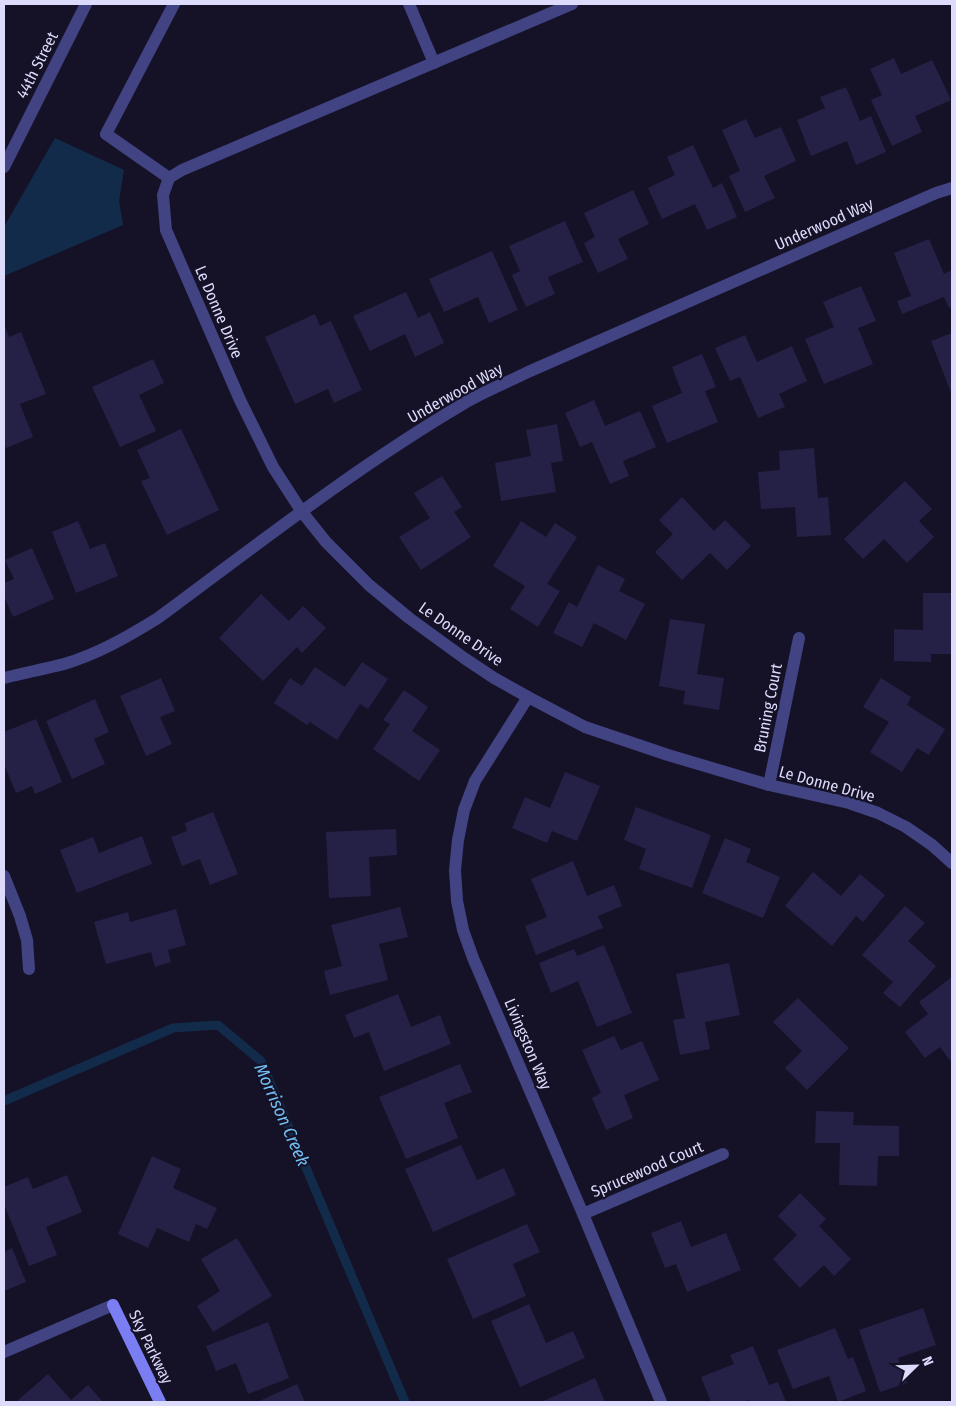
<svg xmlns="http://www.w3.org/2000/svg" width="956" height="1406" font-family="'Fira Sans Condensed',sans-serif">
  <rect width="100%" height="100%" fill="#151227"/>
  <path fill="#132b4a" d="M55,138L124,170L119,201L123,225L4,276V227Z"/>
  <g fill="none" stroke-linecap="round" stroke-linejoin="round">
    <path stroke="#132b4a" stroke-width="9" d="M4,1101L173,1028L218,1025L261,1061L405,1402"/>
  </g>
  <g fill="#252046">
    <path d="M894,58L901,74L932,60L951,100L915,116L922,132L892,146L871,100L882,95L870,69Z"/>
    <path d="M846,87L860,121L871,116L886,152L856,165L847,141L811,156L797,120L825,108L820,97Z"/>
    <path d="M746,119L755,138L781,127L796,161L764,176L775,198L745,212L729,176L740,171L722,130Z"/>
    <path d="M693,145L713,188L722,183L737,217L707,230L695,204L662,219L648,188L675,175L667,157Z"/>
    <path d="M633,190L649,224L618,239L628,259L598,273L584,243L595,237L584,213Z"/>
    <path d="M565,221L583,262L548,277L555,294L526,307L512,275L520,271L509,246Z"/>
    <path d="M929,239L944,274L952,270V307L949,308L944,297L902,314L897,301L911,296L894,253Z"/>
    <path d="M492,251L518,310L489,323L478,297L444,312L429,279Z"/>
    <path d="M861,286L876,321L858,328L873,364L824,384L805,339L834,327L823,302Z"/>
    <path d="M406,292L418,318L430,312L444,343L415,357L405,334L370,351L353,316Z"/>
    <path d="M315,314L320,326L331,321L362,390L334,403L328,389L295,404L265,337Z"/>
    <path d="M4,324L9,337L21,332L46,394L20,404L33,437L6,448L4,441Z"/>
    <path d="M952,333V395L931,341Z"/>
    <path d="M745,335L757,362L792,346L807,381L779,394L785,407L758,418L740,377L730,381L715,348Z"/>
    <path d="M702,354L716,387L705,391L718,422L667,443L652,406L682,393L672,367Z"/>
    <path d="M153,359L164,383L139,395L156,431L120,447L92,387Z"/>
    <path d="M594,400L605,426L640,411L656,447L623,461L629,476L610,484L592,442L580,447L565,413Z"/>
    <path d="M557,424L563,461L551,463L556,492L501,501L495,463L531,456L526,430Z"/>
    <path d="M181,429L219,510L167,535L141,481L150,478L137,450Z"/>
    <path d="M814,448L818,498L828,497L831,535L797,537L795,507L761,509L758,472L780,470L779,451Z"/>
    <path d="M442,476L462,507L454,512L471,537L421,570L399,537L430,518L414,493Z"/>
    <path d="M905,481L932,509L919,521L934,537L907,563L884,539L863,559L844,539Z"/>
    <path d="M682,497L714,531L725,520L751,546L727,570L710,553L682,580L655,552L673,534L659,520Z"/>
    <path d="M78,521L90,549L105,543L118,576L76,593L52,532Z"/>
    <path d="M521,521L546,537L555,523L577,537L547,584L560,591L538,627L510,609L525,586L493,566Z"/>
    <path d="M32,548L54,599L13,617L4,596V583L14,579L5,560Z"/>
    <path d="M598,565L625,579L619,591L645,604L626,640L594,623L582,647L553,633L569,602L577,607Z"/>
    <path d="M923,593H952V654H931V662L894,661V629L923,630Z"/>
    <path d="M261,594L289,621L303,606L326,628L302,653L297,647L263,681L219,638Z"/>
    <path d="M670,619L705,624L697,674L724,678L719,710L683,704L685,691L659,686Z"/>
    <path d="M362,662L388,679L368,709L360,704L337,740L310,722L307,725L274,703L290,678L302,686L315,667L345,687Z"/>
    <path d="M161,678L175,711L160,717L172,744L146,756L120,696Z"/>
    <path d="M881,678L911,697L907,705L945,729L929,755L917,748L902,772L870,752L889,722L863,707Z"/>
    <path d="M404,690L428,707L412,731L440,750L419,781L373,749L390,724L383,720Z"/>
    <path d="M95,699L109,732L94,739L105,764L72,779L46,721Z"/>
    <path d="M36,719L62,782L35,794L32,786L16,793L4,764V732Z"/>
    <path d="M565,772L600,786L577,841L552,831L547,843L512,828L525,797L550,808Z"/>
    <path d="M636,807L711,835L692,888L639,869L646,849L624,840Z"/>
    <path d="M213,812L238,874L210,885L200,859L182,866L171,837L187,831L185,823Z"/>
    <path d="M396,829L397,855L369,857L371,896L329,898L326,832Z"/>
    <path d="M142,836L152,864L77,893L60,850L93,837L99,853Z"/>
    <path d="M725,838L751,849L746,862L780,877L763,918L702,893Z"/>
    <path d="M573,861L587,896L614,885L622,906L598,916L603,928L536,955L525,926L547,917L531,879Z"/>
    <path d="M813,872L841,896L860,874L885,895L863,922L856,916L832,946L785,906Z"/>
    <path d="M905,906L925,923L908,941L936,966L900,1007L883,993L893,982L862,955Z"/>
    <path d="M400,907L408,937L379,944L388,980L330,995L324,971L342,966L331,925Z"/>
    <path d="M176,909L186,945L168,950L171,962L155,967L151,952L106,964L94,922L128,912L130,922Z"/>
    <path d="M604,945L632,1013L597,1027L578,981L551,993L539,963L574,949L577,956Z"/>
    <path d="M729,963L740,1015L705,1022L710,1049L680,1055L673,1020L685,1018L676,974Z"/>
    <path d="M952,977V1063L940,1047L925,1058L905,1032L928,1014L919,1002Z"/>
    <path d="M398,994L411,1027L440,1015L451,1044L384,1071L369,1032L354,1038L345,1015Z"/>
    <path d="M798,998L849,1048L807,1090L785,1068L802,1051L773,1022Z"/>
    <path d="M614,1036L621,1050L642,1041L659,1080L624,1095L633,1118L606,1130L592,1098L601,1093L582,1050Z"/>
    <path d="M460,1064L472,1092L444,1103L458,1138L406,1159L379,1097Z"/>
    <path d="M816,1111L854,1112L853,1125L899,1126V1156H878L877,1186L839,1185L840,1143H815Z"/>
    <path d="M461,1145L477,1180L504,1168L516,1195L433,1232L405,1169Z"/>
    <path d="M152,1156L181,1169L173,1188L217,1208L207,1229L196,1224L189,1242L157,1228L148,1248L118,1234Z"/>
    <path d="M67,1175L82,1212L46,1227L57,1255L29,1266L4,1204V1187L28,1177L33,1189Z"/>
    <path d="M800,1193L826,1219L819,1226L851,1259L834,1276L824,1265L800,1288L773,1259L797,1235L778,1216Z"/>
    <path d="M681,1221L691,1247L726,1233L741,1270L687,1292L676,1264L665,1268L651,1233Z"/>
    <path d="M527,1224L540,1252L513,1264L526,1296L473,1319L447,1259Z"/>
    <path d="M237,1238L272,1296L213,1332L197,1306L220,1291L201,1259Z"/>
    <path d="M12,1248L26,1282L4,1291V1252Z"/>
    <path d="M529,1304L546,1343L573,1331L585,1358L520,1387L491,1321Z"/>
    <path d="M923,1308L936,1345L898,1358L907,1383L880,1392L859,1330Z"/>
    <path d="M268,1322L289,1378L248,1394L236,1363L216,1371L206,1346Z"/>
    <path d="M835,1328L848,1359L853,1357L866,1391L838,1402L829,1376L793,1389L777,1350Z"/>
    <path d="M753,1346L769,1385L778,1382L786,1402H750L749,1400L743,1402H711L701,1377L734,1364L730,1355Z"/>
    <path d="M48,1374L71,1400L88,1385L103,1402H16Z"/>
    <path d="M595,1378L605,1402H541Z"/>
    <path d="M297,1384L305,1402H257Z"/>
  </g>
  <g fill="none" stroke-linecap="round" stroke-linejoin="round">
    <g stroke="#414382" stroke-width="12">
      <path d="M409,4L434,63"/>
      <path d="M169,178L106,134L174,4"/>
    </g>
    <g stroke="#414382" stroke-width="12">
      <path d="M572,4L182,170L169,178L163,195L166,230L240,400L273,467L302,512L326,542L369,585L409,618L464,658L494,678L528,697L585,727L668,755L769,785L849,803L878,813L906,827L932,845L952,863"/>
      <path d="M4,167L86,4"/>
      <path d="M4,678C24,673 44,669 64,664C98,654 129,636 158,618C258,544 356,467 463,404C483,392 506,383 528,372L936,193L952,188"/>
      <path d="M528,697L475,781L464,810L458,840L455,870L457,901L463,930L473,958L583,1214L661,1402"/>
      <path d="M769,785L799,638"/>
      <path d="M4,876L20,916L27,940L29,969"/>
      <path d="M583,1214L723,1154"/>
      <path d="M4,1352L113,1305"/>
    </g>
    <path stroke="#7b7ef3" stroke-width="12" d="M113,1305L160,1402"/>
  </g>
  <g text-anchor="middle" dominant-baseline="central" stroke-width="4.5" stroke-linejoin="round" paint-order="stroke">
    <g font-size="16" fill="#dddbfc" stroke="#151227">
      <text transform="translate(37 65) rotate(-63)">44th Street</text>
      <text transform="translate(824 224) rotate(-24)">Underwood Way</text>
      <text transform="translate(219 312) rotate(67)">Le Donne Drive</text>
      <text transform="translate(455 393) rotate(-29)">Underwood Way</text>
      <text transform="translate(461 634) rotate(35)">Le Donne Drive</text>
      <text transform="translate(768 708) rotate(-79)">Bruning Court</text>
      <text transform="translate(827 784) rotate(15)">Le Donne Drive</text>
      <text transform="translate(528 1044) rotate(67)">Livingston Way</text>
      <text transform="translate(647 1169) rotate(-23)">Sprucewood Court</text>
      <text transform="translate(151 1347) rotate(64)">Sky Parkway</text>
    </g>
    <g font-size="18" font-style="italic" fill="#72bef3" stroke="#151227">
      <text transform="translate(282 1115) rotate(66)">Morrison Creek</text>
    </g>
  </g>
  <rect width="956" height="1406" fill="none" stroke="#dddbfc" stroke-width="10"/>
  <g transform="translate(916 1366) rotate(67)" stroke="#151227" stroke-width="4" paint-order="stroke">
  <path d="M0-4L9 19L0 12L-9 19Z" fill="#dddbfc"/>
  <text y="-8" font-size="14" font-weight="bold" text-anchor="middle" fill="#dddbfc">N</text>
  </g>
</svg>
